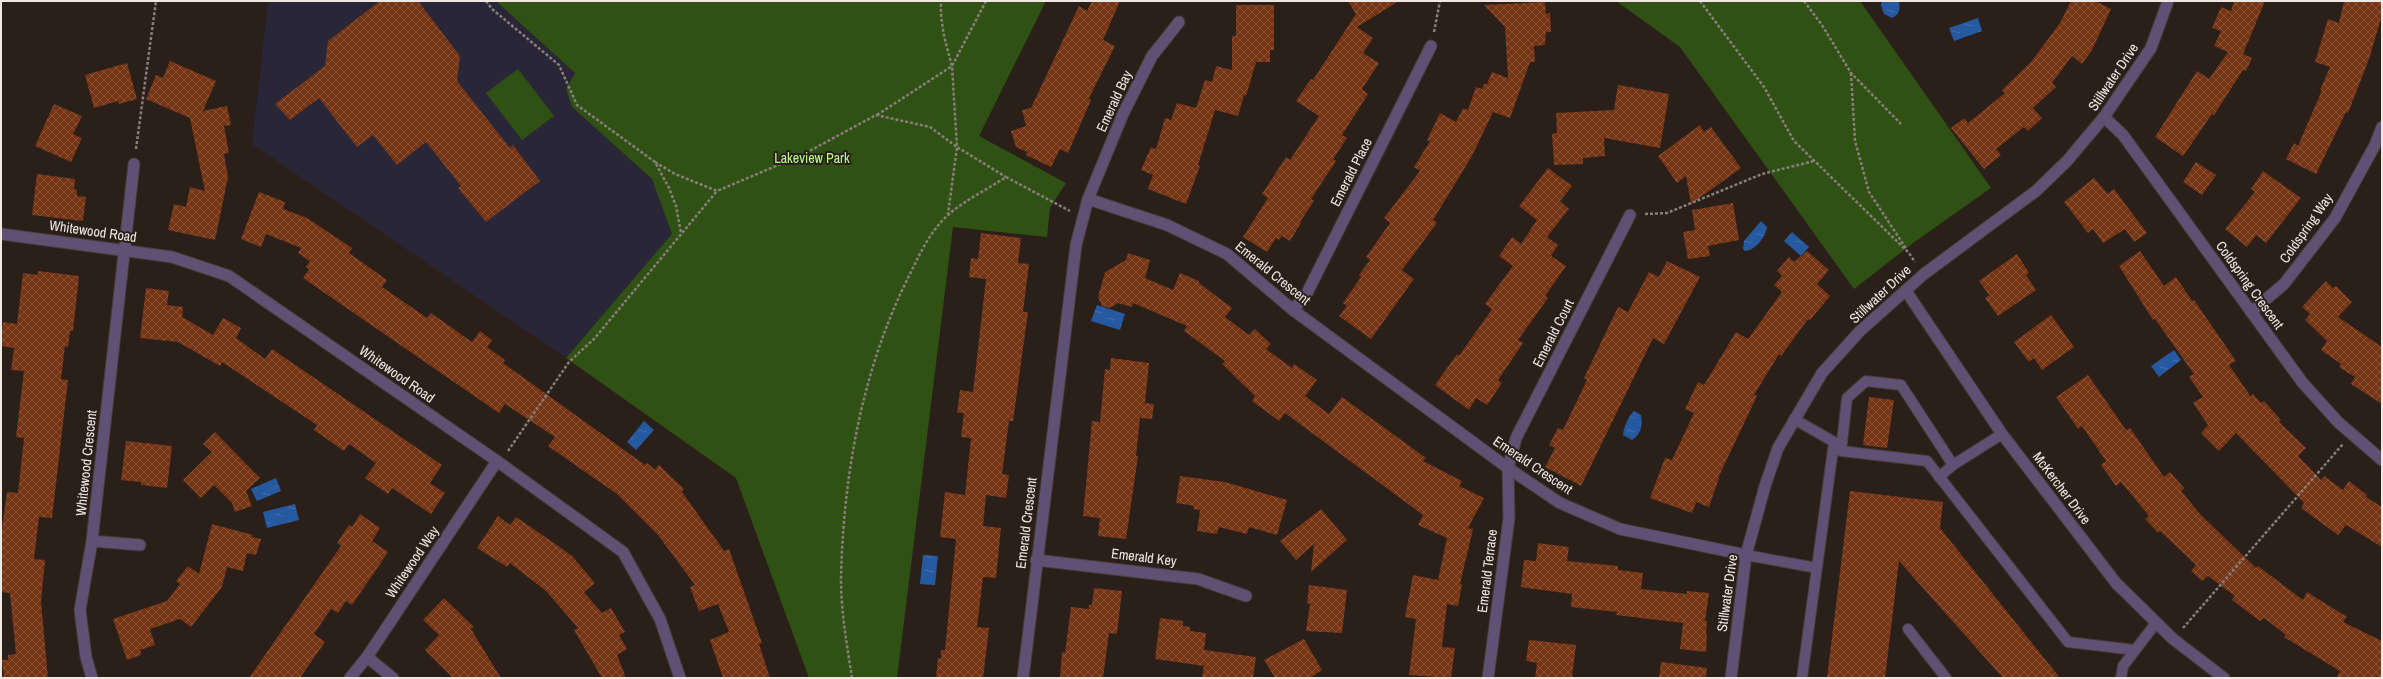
<svg xmlns="http://www.w3.org/2000/svg" width="2383" height="679" font-family="'Archivo Narrow',sans-serif">
  <defs>
    <pattern id="water-ripples" width="26" height="14" patternUnits="userSpaceOnUse"><rect width="26" height="14" fill="#2559a0"/><path d="M2 4q2-2 4 0t4 0M15 11q2-2 4 0t4 0" fill="none" stroke="#4571ad"/></pattern>
    <pattern id="building-cross-hatch" width="8" height="8" patternUnits="userSpaceOnUse"><rect width="8" height="8" fill="#753413"/><path d="M0 0l8 8M0 8l8-8" fill="none" stroke="#895135"/></pattern>
  </defs>
  <rect width="100%" height="100%" fill="#2b1f1a"/>
  <path fill="#292737" d="M268,1H496L575,73L572,107L652,179L672,235L566,358L252,144Z"/>
  <g fill="#305114">
    <path d="M496,1H1046L979,136L1066,183L1050,208L1047,237L953,227L897,678H809L736,478L566,358L672,234L652,179L572,107L566,89L575,73Z"/>
    <path d="M1616,1H1860L1991,188L1913,243L1854,289L1680,47Z"/>
    <path d="M518,69L554,116L522,140L486,93Z"/>
  </g>
  <g fill="url(#water-ripples)">
    <path d="M1882,1H1899C1900,9 1900,14 1892,18L1884,14L1881,5Z"/>
    <path d="M1978,18L1982,31L1954,41L1949,28Z"/>
    <path d="M1761,221L1767,227C1766,236 1755,251 1745,251L1743,249L1744,241Z"/>
    <path d="M1792,232L1809,247L1801,256L1784,241Z"/>
    <path d="M1097,305L1125,314L1120,330L1091,321Z"/>
    <path d="M2174,350L2181,360L2159,377L2151,366Z"/>
    <path d="M1634,411L1641,415C1643,424 1641,435 1632,440L1623,435C1623,429 1629,415 1634,411Z"/>
    <path d="M644,421L654,430L636,450L627,442Z"/>
    <path d="M276,478L281,491L257,501L251,489Z"/>
    <path d="M295,504L299,520L267,528L263,512Z"/>
    <path d="M923,555L938,556L935,585L920,584Z"/>
  </g>
  <g fill="url(#building-cross-hatch)">
    <path d="M380,1H418L460,56L457,81L510,148L513,145L540,181L486,222L458,188L461,186L426,142L397,165L373,135L357,147L319,98L290,120L275,104L325,66L328,41Z"/>
    <path d="M1092,1H1120L1103,40L1115,46L1089,98L1091,100L1068,153L1060,149L1051,167L1026,155L1027,152L1016,147L1011,131L1026,126L1022,110L1031,108L1079,6L1087,11Z"/>
    <path d="M1348,1H1399L1357,27L1373,38L1363,53L1379,63L1362,89L1368,94L1342,135L1347,138L1333,159L1336,161L1311,199L1314,201L1300,222L1301,223L1290,241L1282,236L1279,240L1276,238L1267,252L1243,237L1268,198L1262,194L1286,157L1290,160L1319,116L1296,101L1311,79L1313,80L1356,14Z"/>
    <path d="M2071,1H2095L2111,9L2092,50L2082,64L2072,56L2052,83L2056,87L2033,108L2042,118L2028,131L2024,127L1996,149L2001,155L1984,169L1951,128L1964,118L1968,123L2005,93L2002,90L2031,62L2060,23Z"/>
    <path d="M2234,1H2265L2243,54L2252,58L2246,71L2243,70L2214,115L2212,114L2183,156L2155,137L2197,71L2209,79L2228,52L2214,46L2221,31L2212,28L2221,7L2231,11Z"/>
    <path d="M2344,1H2382V15L2369,59L2348,113L2346,112L2316,174L2286,159L2294,143L2298,146L2322,90H2320L2330,67L2315,62L2328,19L2339,23Z"/>
    <path d="M1545,2L1546,14L1550,13L1551,32H1546L1545,45L1534,46L1535,62H1530L1510,118L1493,112L1472,156L1433,220L1437,223L1402,270L1414,279L1371,339L1339,316L1347,306L1343,303L1361,277L1359,275L1370,260L1366,257L1390,223L1384,218L1420,171L1414,167L1430,141L1427,140L1440,113L1456,122L1463,108L1468,110L1476,87L1482,89L1484,84H1487L1492,72L1508,78L1505,27L1484,5Z"/>
    <path d="M1236,5H1274V50H1270V62H1256L1246,96L1244,95L1238,116L1215,110L1198,165L1200,166L1186,204L1148,189L1153,175L1141,170L1151,147L1156,149L1165,118L1171,120L1177,103L1196,108L1205,80L1212,82L1216,66L1232,70V36H1236Z"/>
    <path d="M170,61L216,81L203,111L227,106L231,125L224,126L229,153L224,154L228,177L215,240L168,230L174,204L186,207L190,187L205,191L190,118L146,99L156,75L163,78Z"/>
    <path d="M127,63L137,99L119,104L118,101L94,108L85,75Z"/>
    <path d="M1618,85L1669,94L1660,148L1604,138L1605,156L1583,158V164L1554,165L1552,134L1557,133L1556,113L1614,110Z"/>
    <path d="M54,104L82,116L73,134L82,138L71,162L35,146Z"/>
    <path d="M1700,125L1704,132L1711,127L1741,168L1691,204L1686,176L1677,183L1658,156Z"/>
    <path d="M2196,162L2216,175L2202,195L2183,182Z"/>
    <path d="M1548,168L1572,186L1560,201L1569,209L1547,237L1558,245L1551,256L1566,266L1545,296L1548,298L1518,340L1523,343L1498,380L1502,383L1487,405L1476,398L1469,410L1435,385L1457,354L1459,356L1492,309L1485,304L1513,266L1499,256L1512,237L1521,244L1537,220L1519,206Z"/>
    <path d="M2263,171L2301,198L2266,243L2256,235L2247,247L2225,229L2255,192L2251,189Z"/>
    <path d="M37,174L75,179L74,189L77,190V196L86,197L83,221L32,215Z"/>
    <path d="M2094,178L2108,194L2114,189L2147,233L2134,242L2125,229L2103,243L2093,229L2088,233L2064,202Z"/>
    <path d="M259,192L285,202L283,209L307,218L352,248L349,253L387,280L382,287L427,318L431,313L472,342L480,331L492,340L487,347L505,360L503,363L645,465L647,463L655,470L659,465L684,489L682,492L724,551L729,549L762,643L759,644L770,678H723L710,640L729,632L718,604L699,611L690,587L695,585L658,535L617,494L548,446L555,437L505,404L499,413L303,278L309,269L306,267L310,261L298,253L301,248L266,234L261,247L241,239Z"/>
    <path d="M1733,203L1739,240L1708,246L1710,256L1688,259L1683,232L1695,230L1692,210Z"/>
    <path d="M981,233L1021,238L1018,263L1029,264L1023,312H1028L1013,421H1009L1002,474L1009,475L1006,498L986,495L983,526L1001,528L996,578L983,577L977,627L989,628L983,678H936L938,658L941,659V650H945L956,539L940,537L945,492L965,495L971,438L961,437L964,413H957L960,390L973,392L986,279L969,277L971,258L978,259Z"/>
    <path d="M1807,251L1829,270L1817,284L1830,296L1810,320L1808,319L1781,356L1779,354L1754,395L1757,396L1718,478H1719L1709,507L1696,502L1692,513L1650,498L1665,458L1672,460L1694,413L1685,409L1698,382L1704,385L1736,332L1748,339L1782,292L1774,285L1782,276L1777,271L1789,257L1794,262Z"/>
    <path d="M2140,251L2164,286L2176,277L2192,301L2194,300L2236,361L2229,365L2251,397L2253,394L2261,403L2264,401L2281,420L2279,422L2306,448L2298,456L2321,480L2324,476L2343,490L2349,481L2367,495L2366,497L2382,507V547L2346,525L2338,535L2301,508L2304,503L2236,433L2219,451L2201,433L2208,425L2193,403L2203,397L2189,377L2194,374L2155,319L2153,320L2119,266Z"/>
    <path d="M1128,253L1150,260L1145,278L1173,290L1180,273L1199,281V283L1232,308L1225,317L1249,335L1255,329L1271,344L1266,349L1292,368L1294,364L1317,380L1305,396L1329,414L1342,397L1426,458L1423,461L1462,481L1459,486L1484,498L1468,528L1473,529L1460,584H1462L1458,606L1447,604L1442,647L1455,648L1451,678L1409,675L1416,619L1405,617L1413,575L1438,580L1447,538L1418,525L1423,515L1285,413L1279,421L1252,401L1255,396L1222,364L1225,361L1184,331L1187,326L1133,303L1132,307L1118,303L1110,308L1102,306L1098,297L1105,272L1126,260Z"/>
    <path d="M2017,254L2029,273L2026,275L2036,290L1998,316L1985,298L1989,295L1979,281Z"/>
    <path d="M1667,261L1700,277L1664,344L1653,338L1581,486L1545,467L1555,448L1549,445L1558,428L1563,430L1587,380L1584,378L1618,307L1628,312L1649,272L1659,277Z"/>
    <path d="M38,271L79,276L73,331H70L68,347L65,346L61,379L68,380L52,518L39,517L34,559L45,560L41,601L48,678H4L2,660H8V655L16,654L10,593L1,592V536L7,492L18,493L24,438L16,437L24,371L11,370L14,348L1,346V337L3,322L17,324L23,273L38,275Z"/>
    <path d="M2326,281L2333,288L2336,286L2352,302L2338,317L2382,347V404L2351,384L2355,377L2339,367L2341,364L2321,350L2327,341L2305,320L2310,314L2302,307Z"/>
    <path d="M146,288L169,291L167,305L183,307L182,317L213,335L223,318L241,328L236,338L265,359L272,349L442,465L430,483L445,493L431,514L392,488L388,494L365,478L376,463L349,444L344,451L314,430L317,425L222,362L220,366L178,342L140,338Z"/>
    <path d="M2051,315L2074,347L2042,370L2034,358L2029,362L2014,342Z"/>
    <path d="M1111,358L1149,363L1145,403L1154,404L1152,419L1140,418L1136,456H1138L1126,539L1098,536L1100,518L1083,516L1092,421L1100,422L1105,369L1110,370Z"/>
    <path d="M2088,375L2126,430L2130,428L2164,477L2170,472L2184,488L2181,491L2201,515L2256,568L2258,566L2303,600L2307,592L2347,617L2343,622L2382,641V678H2336L2340,671L2284,637L2286,635L2264,618L2260,621L2232,600L2235,596L2208,576L2202,581L2191,571L2196,565L2160,531L2158,533L2145,519L2149,516L2121,482L2116,486L2101,465L2106,461L2082,426L2078,429L2056,397Z"/>
    <path d="M1869,397L1894,400L1887,448L1863,445Z"/>
    <path d="M215,432L260,478L246,491L252,506L235,512L232,503L214,485L201,498L183,480L212,452L203,444Z"/>
    <path d="M126,441L172,446L167,488L141,485V482L121,480Z"/>
    <path d="M1180,476L1225,482L1287,500L1277,535L1249,527L1247,534L1219,527L1217,534L1197,531L1200,510L1193,509L1194,506L1176,503Z"/>
    <path d="M1850,491L1943,502L1940,528L2060,678H2003L1899,561L1885,678H1827Z"/>
    <path d="M1321,509L1347,540L1311,572L1314,544L1296,560L1280,541Z"/>
    <path d="M360,514L380,528L372,541L388,552L376,570L352,605L346,601L338,613L331,609L314,634L325,642L300,678H249L341,546L337,543L349,525L352,527Z"/>
    <path d="M498,516L510,525L516,517L554,543L572,556L595,583L584,592L602,613L611,608L625,632L619,635L627,649L617,655L626,678H602L574,630L578,628L546,591L510,563L507,567L477,548Z"/>
    <path d="M212,524L253,535L252,537L261,539L256,555L247,553L243,571L227,567L222,587L191,627L180,619L150,629L155,645L140,650L141,655L127,660L113,619L167,601L180,584L176,581L188,566L199,574Z"/>
    <path d="M1538,543L1569,547L1567,561L1618,566V570L1643,573L1641,589L1687,594V591L1709,593L1705,621H1707L1706,634H1707L1706,652L1680,649L1683,623L1616,615L1617,612L1571,607L1572,594L1521,587L1524,560L1536,561Z"/>
    <path d="M1309,585L1347,590L1342,633L1306,631L1310,604L1307,603Z"/>
    <path d="M1094,588L1122,591L1117,634L1109,633L1103,678H1060L1062,652L1065,653L1071,607L1089,609V605H1092Z"/>
    <path d="M444,598L474,627L471,629L501,678H453L425,650L439,635L423,620Z"/>
    <path d="M1160,618L1183,621V626L1190,627V631L1206,633L1204,650L1256,657L1253,678H1202L1204,666L1155,659Z"/>
    <path d="M1304,639L1322,670L1310,678H1275L1264,660Z"/>
    <path d="M1529,640L1576,645L1572,678H1535L1537,663L1526,661Z"/>
    <path d="M1661,662L1707,668L1706,678H1659Z"/>
  </g>
  <g fill="none" stroke-linecap="round" stroke-linejoin="round">
    <defs>
      <g id="service">
        <path d="M1794,419L1834,442"/>
        <path d="M1841,451L1847,398L1866,381L1901,385L1953,465"/>
        <path d="M1939,477L1953,465L2002,434"/>
        <path d="M1746,555L1817,568"/>
        <path d="M1908,629L1946,678"/>
        <path d="M1802,678L1834,442L1841,451L1927,461L2068,642L2135,650"/>
        <path d="M2121,678L2123,666L2156,623"/>
      </g>
      <g id="minor">
        <path d="M2104,117L2123,135L2302,382L2338,422L2382,460"/>
        <path d="M1088,199L1123,114L1152,56L1179,22"/>
        <path d="M1,234L172,257L229,276L497,461L623,552L660,619L680,678"/>
        <path d="M1293,310L1307,293L1431,46"/>
        <path d="M2251,312L2284,284L2335,218L2375,145L2382,127"/>
        <path d="M92,541L140,545"/>
        <path d="M1036,560L1198,579L1246,596"/>
        <path d="M367,657L393,678"/>
        <path d="M92,678L86,657L80,610L92,541L134,164"/>
        <path d="M350,678L367,657L497,461"/>
        <path d="M1023,678L1076,245L1088,199L1167,225L1227,254L1293,310L1508,468L1560,503L1620,529L1746,555"/>
        <path d="M1488,678L1509,518L1508,468L1516,438L1630,215"/>
      </g>
      <g id="tertiary">
        <path d="M1906,291L2002,434L2116,583L2173,639L2224,678"/>
        <path d="M1731,678L1746,555L1765,486L1778,448L1822,373L1860,331L1924,274L2036,191L2067,161L2104,117L2151,48L2168,1"/>
      </g>
    </defs>
    <use href="#service" stroke="#473b36" stroke-width="12"/>
    <use href="#minor" stroke="#473b36" stroke-width="13"/>
    <use href="#tertiary" stroke="#473b36" stroke-width="13"/>
    <g stroke="#897e7a" stroke-width="2.5" stroke-dasharray="3 2" stroke-linecap="butt">
      <path d="M486,1L492,9L559,65L577,105L655,162L669,188L676,206L681,233"/>
      <path d="M986,1L952,66L957,147L1006,177"/>
      <path d="M1700,1L1764,87L1794,141L1909,253L1915,262"/>
      <path d="M1804,1L1822,25L1851,73L1901,124"/>
      <path d="M1434,32L1440,1"/>
      <path d="M1851,73L1855,141L1869,192L1907,250"/>
      <path d="M877,115L952,66C946,45 940,24 941,1"/>
      <path d="M136,149L156,1"/>
      <path d="M655,162L675,174L717,191L802,155L876,115L930,127L957,147L948,214"/>
      <path d="M1645,214L1667,213L1762,174L1814,161"/>
      <path d="M508,451L569,362L594,339L717,191"/>
      <path d="M2183,628L2343,444"/>
      <path d="M852,678C847,645 841,612 841,579C843,477 862,370 908,278C919,256 929,232 948,215C965,200 988,189 1006,177L1070,211"/>
    </g>
    <use href="#service" stroke="#5f5173" stroke-width="10"/>
    <use href="#minor" stroke="#5f5173" stroke-width="11"/>
    <use href="#tertiary" stroke="#5f5173" stroke-width="11"/>
  </g>
  <g text-anchor="middle" dominant-baseline="central" stroke-width="4" stroke-linejoin="round" paint-order="stroke">
    <g font-size="14" fill="#f0e7e3" stroke="#2b1f1a">
      <text transform="translate(2113 77) rotate(-56)">Stillwater Drive</text>
      <text transform="translate(1114 101) rotate(-65)">Emerald Bay</text>
      <text transform="translate(1351 172) rotate(-63)">Emerald Place</text>
      <text transform="translate(2306 228) rotate(-55)">Coldspring Way</text>
      <text transform="translate(93 231) rotate(8)">Whitewood Road</text>
      <text transform="translate(1273 273) rotate(39)">Emerald Crescent</text>
      <text transform="translate(2250 285) rotate(54)">Coldspring Crescent</text>
      <text transform="translate(1880 294) rotate(-43)">Stillwater Drive</text>
      <text transform="translate(1553 333) rotate(-63)">Emerald Court</text>
      <text transform="translate(397 374) rotate(35)">Whitewood Road</text>
      <text transform="translate(86 463) rotate(-84)">Whitewood Crescent</text>
      <text transform="translate(1533 465) rotate(34)">Emerald Crescent</text>
      <text transform="translate(2062 488) rotate(53)">McKercher Drive</text>
      <text transform="translate(1026 523) rotate(-83)">Emerald Crescent</text>
      <text transform="translate(1144 557) rotate(7)">Emerald Key</text>
      <text transform="translate(412 562) rotate(-56)">Whitewood Way</text>
      <text transform="translate(1487 571) rotate(-83)">Emerald Terrace</text>
      <text transform="translate(1727 593) rotate(-82)">Stillwater Drive</text>
    </g>
    <g font-size="14" fill="#b9fb8c" stroke="#2b1f1a">
      <text x="812" y="158">Lakeview Park</text>
    </g>
  </g>
  <rect width="2383" height="679" fill="none" stroke="#f0e7e3" stroke-width="4"/>
</svg>
